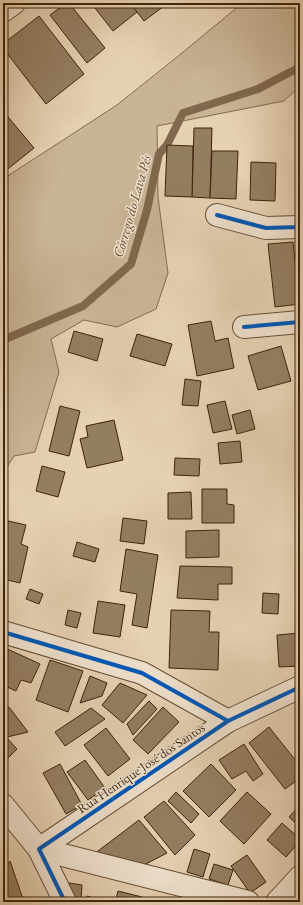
<svg xmlns="http://www.w3.org/2000/svg" width="303" height="905" font-family="'EB Garamond',serif">
  <rect width="100%" height="100%" fill="#e6d1b3"/>
  <filter id="stains"><feTurbulence type="fractalNoise" baseFrequency=".005" numOctaves="4"/><feColorMatrix values="0 0 0 0 .2 0 0 0 0 .09 0 0 0 0 .02 0 0 0 .5 -.17"/></filter>
  <radialGradient id="worn" r=".72"><stop offset=".6" stop-color="#630" stop-opacity="0"/><stop offset="1" stop-color="#630" stop-opacity=".3"/></radialGradient>
  <path fill="#c9b496" stroke="#826c50" d="M300,3V86L284,101L157,126L158,197L168,273L156,309L117,327L84,320L51,339L59,372L35,452L14,456L3,473V179L117,105L177,57L239,6Z"/>
  <g fill="none" stroke-linecap="round" stroke-linejoin="round">
    <path stroke="#7f684d" stroke-width="8" d="M3,340L83,306L131,264L147,210L159,154L167,145L183,113L258,89L300,67"/>
  </g>
  <g fill="#947e62" stroke="#3c240a">
    <path d="M66,3H69L105,48L87,63L50,15Z"/>
    <path d="M91,3H130L137,12L113,31Z"/>
    <path d="M130,3H168L144,21Z"/>
    <path d="M39,16L84,74L46,104L3,48V44Z"/>
    <path d="M3,111L34,148L4,172L3,170Z"/>
    <path d="M194,128H212L210,198L192,197Z"/>
    <path d="M167,145L193,146L192,197L165,196Z"/>
    <path d="M212,151H238L236,199L210,198Z"/>
    <path d="M251,162L276,163L275,201L250,200Z"/>
    <path d="M293,242L300,304L275,307L268,244Z"/>
    <path d="M211,321L215,341L228,338L234,368L197,376L188,325Z"/>
    <path d="M74,331L103,339L97,361L68,352Z"/>
    <path d="M137,334L172,344L165,366L130,356Z"/>
    <path d="M300,336V359L295,338Z"/>
    <path d="M281,346L291,381L258,390L248,356Z"/>
    <path d="M185,379L201,381L198,406L182,405Z"/>
    <path d="M225,401L232,429L213,433L207,405Z"/>
    <path d="M60,406L80,411L69,456L49,451Z"/>
    <path d="M250,410L255,429L237,434L232,415Z"/>
    <path d="M114,420L123,460L87,468L80,439L88,437L86,426Z"/>
    <path d="M240,441L242,462L220,464L218,443Z"/>
    <path d="M175,458L200,459L199,476L174,475Z"/>
    <path d="M42,466L65,472L58,497L36,491Z"/>
    <path d="M202,489H227V504L234,505V523H202Z"/>
    <path d="M191,492L192,519H168V493Z"/>
    <path d="M123,518L147,521L144,544L120,541Z"/>
    <path d="M8,521L26,525L21,544L28,547L20,583L3,579V541Z"/>
    <path d="M219,530V557L186,558V531Z"/>
    <path d="M77,542L99,549L95,562L73,556Z"/>
    <path d="M126,549L158,555L147,628L132,625L137,594L120,591Z"/>
    <path d="M180,566L232,567V584H218V600L177,598Z"/>
    <path d="M30,589L43,594L39,604L26,599Z"/>
    <path d="M263,593L279,594L278,614L262,613Z"/>
    <path d="M98,601L125,605L120,637L93,633Z"/>
    <path d="M68,610L81,613L77,628L65,625Z"/>
    <path d="M171,610L210,611L209,632H219L218,670L169,668Z"/>
    <path d="M300,633V666L279,667L277,635Z"/>
    <path d="M3,647L40,664L31,683L21,680L16,691L3,685Z"/>
    <path d="M50,660L83,671L68,712L36,700Z"/>
    <path d="M90,676L107,683L102,696L80,703Z"/>
    <path d="M120,683L147,695L123,723L102,705Z"/>
    <path d="M149,701L157,709L133,735L127,724Z"/>
    <path d="M9,707L28,732L3,738V711Z"/>
    <path d="M163,707L179,722L148,754L133,740Z"/>
    <path d="M91,708L105,719L65,746L55,732Z"/>
    <path d="M269,727L300,766V778L285,789L249,743Z"/>
    <path d="M106,728L130,759L108,776L84,745Z"/>
    <path d="M6,737L17,749L3,763V740Z"/>
    <path d="M244,744L263,774L253,781L246,771L232,779L219,760Z"/>
    <path d="M85,760L105,788L88,800L67,772Z"/>
    <path d="M60,764L82,805L66,814L43,773Z"/>
    <path d="M211,764L236,790L209,817L183,791Z"/>
    <path d="M176,792L199,814L191,823L168,801Z"/>
    <path d="M247,792L271,814L244,844L220,821Z"/>
    <path d="M164,801L195,835L175,855L144,817Z"/>
    <path d="M300,805V827L289,817Z"/>
    <path d="M139,820L167,853L140,867L94,854Z"/>
    <path d="M282,823L300,839V841L286,857L267,840Z"/>
    <path d="M194,849L210,854L203,877L187,872Z"/>
    <path d="M247,855L266,882L250,893L231,866Z"/>
    <path d="M10,861L24,902H3V871Z"/>
    <path d="M214,864L233,870L228,885L209,879Z"/>
    <path d="M69,883L82,885L81,902H67Z"/>
    <path d="M118,891L142,897L140,902H128L116,899Z"/>
    <path d="M87,896L105,902H85Z"/>
  </g>
  <g fill="none" stroke-linecap="round" stroke-linejoin="round">
    <defs>
      <g id="minor">
        <path d="M3,11L14,3"/>
        <path d="M217,215L266,228L300,227"/>
        <path d="M244,327L300,322"/>
        <path d="M3,632L142,673L228,721"/>
        <path d="M3,805L39,849L248,902"/>
        <path d="M65,902L39,849L228,721L300,687"/>
        <path d="M277,902L300,877"/>
      </g>
    </defs>
    <use href="#minor" stroke="#664f34" stroke-width="24"/>
    <use href="#minor" stroke="#efe1ce" stroke-width="22"/>
    <defs>
      <g id="cycleway">
        <path d="M217,215L266,228L300,227"/>
        <path d="M244,327L300,322"/>
        <path d="M3,632L142,673L228,721"/>
        <path d="M65,902L39,849L228,721L300,687"/>
      </g>
    </defs>
    <use href="#cycleway" stroke="#efe1ce" stroke-width="6"/>
    <use href="#cycleway" stroke="#0057b8" stroke-width="4"/>
  </g>
  <g text-anchor="middle" dominant-baseline="central" stroke-width="3" stroke-linejoin="round" paint-order="stroke">
    <g font-size="13" fill="#3c240a" stroke="#efe1ce">
      <text transform="translate(141 768) rotate(-34)">Rua Henrique José dos Santos</text>
    </g>
    <g font-size="14" font-style="italic" fill="#5e462c" stroke="#efe1ce">
      <text transform="translate(132 206) rotate(-74)">Córrego do Lava Pés</text>
    </g>
  </g>
  <rect width="303" height="905" fill="none" stroke="#e6d1b3" stroke-width="16"/>
  <rect x="4" y="4" width="295" height="897" fill="none" stroke="#3c240a" stroke-width="2"/>
  <rect x="8" y="8" width="287" height="889" fill="none" stroke="#3c240a"/>
  <rect width="100%" height="100%" filter="url(#stains)"/>
  <rect width="100%" height="100%" fill="url(#worn)"/>
</svg>
